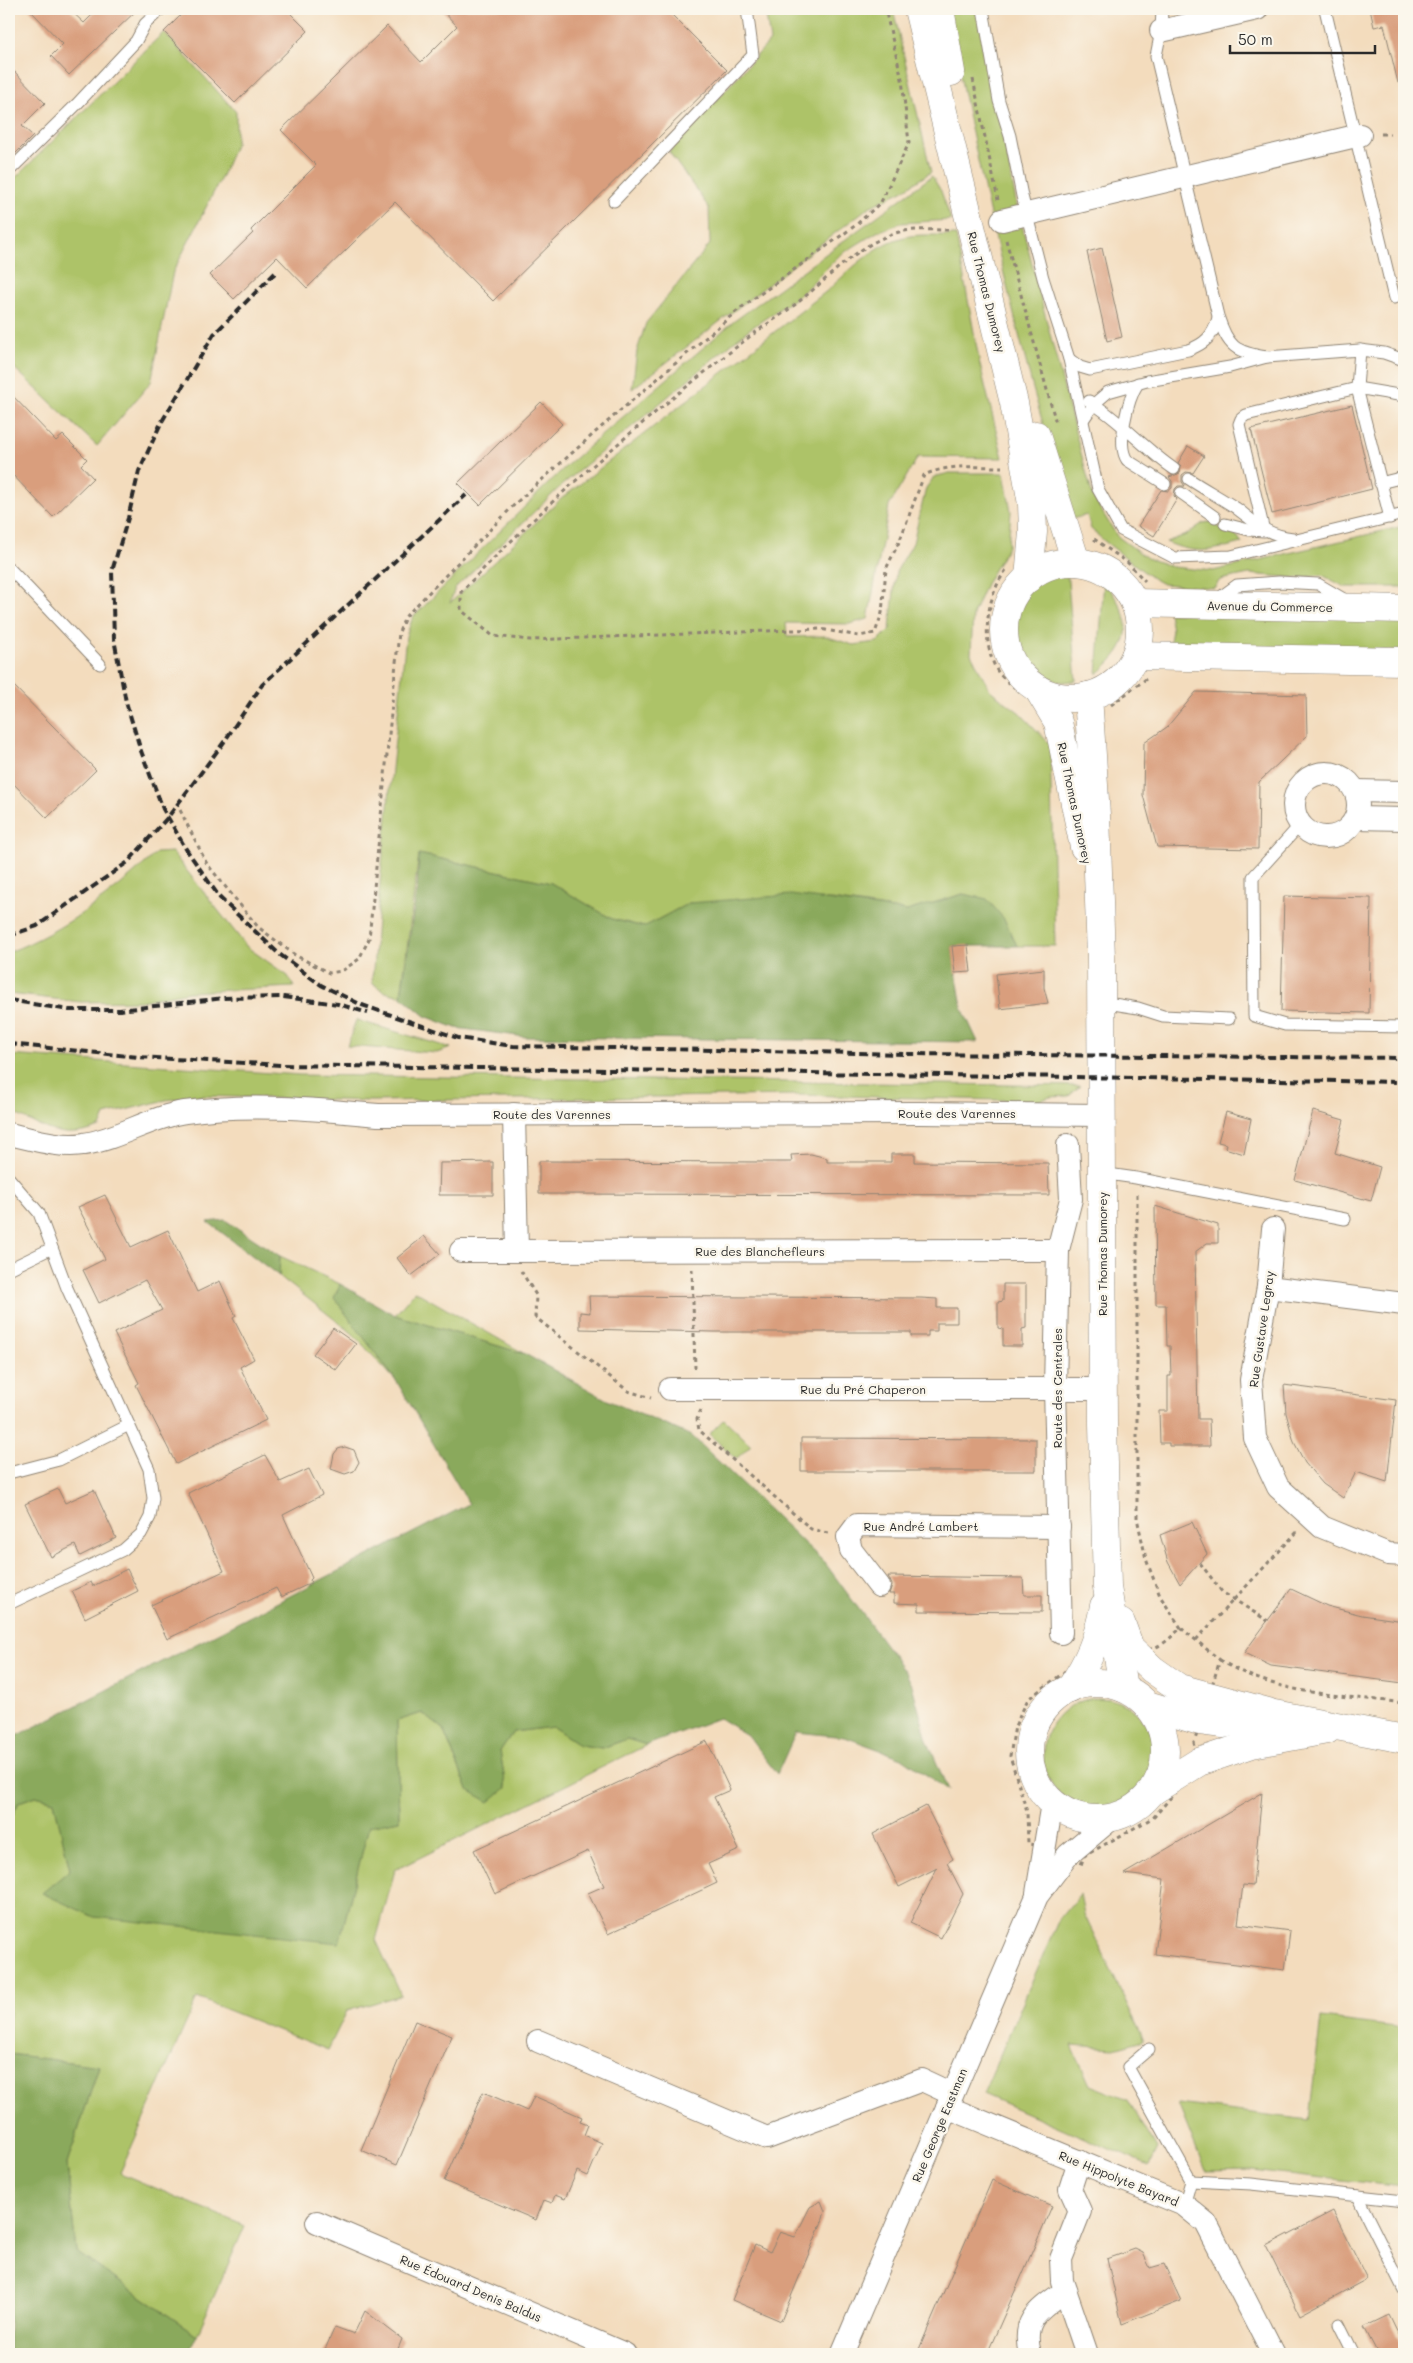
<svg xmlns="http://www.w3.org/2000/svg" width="1413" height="2363" font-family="Mali,sans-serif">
  <rect width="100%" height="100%" fill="#fbf7ec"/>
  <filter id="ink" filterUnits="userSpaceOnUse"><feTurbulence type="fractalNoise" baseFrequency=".02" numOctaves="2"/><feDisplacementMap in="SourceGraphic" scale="10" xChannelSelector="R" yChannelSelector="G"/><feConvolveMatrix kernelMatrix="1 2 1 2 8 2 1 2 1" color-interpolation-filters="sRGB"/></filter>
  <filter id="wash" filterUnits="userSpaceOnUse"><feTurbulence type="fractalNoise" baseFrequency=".0096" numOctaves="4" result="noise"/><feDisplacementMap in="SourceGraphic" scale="20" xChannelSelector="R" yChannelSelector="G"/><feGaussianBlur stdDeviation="1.12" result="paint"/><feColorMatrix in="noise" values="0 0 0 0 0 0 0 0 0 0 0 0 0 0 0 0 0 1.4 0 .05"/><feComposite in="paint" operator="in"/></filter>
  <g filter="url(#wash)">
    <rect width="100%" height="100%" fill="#f3dcbd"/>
    <g fill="#adc368" stroke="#6c774a">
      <path d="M765,9H893L931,172L902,191L869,207L632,389L637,351L646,323L710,244L709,208L669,152L770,41Z"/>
      <path d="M947,9H979L1016,202L1075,431L1093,497L1117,536L1147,558L1173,567L1213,571L1404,526V587H1345L1322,575L1296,578L1249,574L1220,580L1214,588L1163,584L1152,578L1103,540L1091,529L1087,515L1072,519C1059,474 1044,430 1032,385C999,260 971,135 947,9Z"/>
      <path d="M164,32L236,112V143L222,176L173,272L151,382L97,446L9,363V184Z"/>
      <path d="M932,176L941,191L951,220L901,223L877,232L840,255L801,294L744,333L562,485L455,588L450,603L561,499L828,290C849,271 873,246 901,238C917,233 939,236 956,235L980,365L1003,458L918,457L889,506L868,619L850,624L786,623L787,637L825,636L853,645L877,642L890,629L896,572L913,543L926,488L934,477L949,473H1004L1011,512L1008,546L986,584L973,614L971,654L990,690L1020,713L1050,744L1055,946H1017L1004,919L963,894L907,911L832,900L689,903L644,927L612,919L551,883L419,854L401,996L385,992L372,983L380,883L406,636L413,617L566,466L733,322Z"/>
      <path d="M1209,522L1237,536L1242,543C1211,551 1196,555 1166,542L1186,535L1203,523Z"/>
      <path d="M1067,569L1076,681C1070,681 1062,683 1057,681C1024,669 1001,627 1020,596C1030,580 1050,575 1067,569Z"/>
      <path d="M1104,581C1133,620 1137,641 1097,674Z"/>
      <path d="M1169,613L1404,614V651L1169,647L1172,630Z"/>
      <path d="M172,852L247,947L288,976L294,987L188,992L141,1001L81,1002L9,994V952C65,930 113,894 156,853Z"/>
      <path d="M356,1020L451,1048L437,1053L347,1046Z"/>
      <path d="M9,1055L300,1075L1080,1086L1069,1096L1050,1097L1039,1101L801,1095L371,1101L202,1096L166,1100L105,1115L100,1127C60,1142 44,1127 9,1111Z"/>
      <path d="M280,1256L340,1284L335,1298L397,1382L352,1333L279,1276Z"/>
      <path d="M415,1291L525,1354L395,1315Z"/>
      <path d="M724,1419L751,1445L736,1459L709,1434Z"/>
      <circle cx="1099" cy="1754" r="56"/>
      <path d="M422,1713L443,1729L468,1790L506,1788L500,1751L513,1732L553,1727L580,1745L602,1748L627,1739L647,1745L395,1870L376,1940L401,1995L347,2011L328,2050L197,1998L120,2173L245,2226L197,2335L76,2252L67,2164L99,2066L9,2054V1823L19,1802L36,1796L54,1801L70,1870L43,1893L339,1943L369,1825L399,1820L397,1721Z"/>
      <path d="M1080,1894L1084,1914L1144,2040L1114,2048L1072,2045L1090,2085L1128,2100L1157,2149L1149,2166L983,2094L1059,1919Z"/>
      <path d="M1321,2018L1404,2028V2187L1252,2170L1205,2171L1178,2104L1309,2120Z"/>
    </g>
    <g fill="#8aa95c" stroke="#5a6a44">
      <path d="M419,854L551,883L612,919L644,927L689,903L791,895L907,911L963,894L987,899L1004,919L1017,946H952L962,1008L978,1042L526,1037L456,1028L425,1016L401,996L417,887Z"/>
      <path d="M225,1220L280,1256L279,1276L208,1222Z"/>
      <path d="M340,1284L395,1315L525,1354L609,1401L692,1436L825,1563L906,1673L912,1685L927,1740L948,1790L902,1758L845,1737L796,1732L777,1774L747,1735L719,1718L647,1745L627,1739L602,1748L580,1745L553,1727L513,1732L500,1751L506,1788L489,1802L468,1790L443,1729L422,1713L397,1721L399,1820L369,1826L339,1943L94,1917L42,1893L70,1870L54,1801L36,1796L19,1802L9,1823V1740L469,1504L397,1382L334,1298Z"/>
      <path d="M9,2054L99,2066L67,2164L76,2252L197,2335L188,2354H9Z"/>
    </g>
    <g id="blocks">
      <g fill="#d99e7d">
        <path d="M29,9H69L84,23L98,9H138L69,75L51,56L63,44Z"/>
        <path d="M187,9H286L308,31L235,103L164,32Z"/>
        <path d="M441,9H666L727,70L493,301L395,202L307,288L277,257L234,299L210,275L253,233L251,230L316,165L281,130L387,26L421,62L457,26Z"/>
        <path d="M1370,9H1404V82L1398,83L1384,25L1374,27Z"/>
        <path d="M9,66L45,103L22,126L33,136L9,160Z"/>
        <path d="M1102,248L1122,337L1107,341L1087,252Z"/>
        <path d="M9,392L56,441L63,435L87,459L81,465L93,478L53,517L9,471Z"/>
        <path d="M541,402L562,424L480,505L458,483Z"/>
        <path d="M1352,405L1372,489L1272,514L1251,429Z"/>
        <path d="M1188,446L1204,456L1193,473L1186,472L1182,475V482L1185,486H1178L1175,489L1174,496L1177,499L1154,536L1138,526L1161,490L1168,491L1172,488V481L1169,477L1180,473L1181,466L1178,463Z"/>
        <path d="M9,681L96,770L47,818L9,779Z"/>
        <path d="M1196,692L1306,695L1307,736L1259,782L1258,849L1157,847L1143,795L1144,743L1167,727Z"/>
        <path d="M1284,896L1371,898L1369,1013L1281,1011Z"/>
        <path d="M968,945L971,972L955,973L952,946Z"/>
        <path d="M1044,969V988L1048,1003L1000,1009L996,974Z"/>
        <path d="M1313,1111L1344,1120L1335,1153L1380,1167L1371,1201L1295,1180Z"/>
        <path d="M1226,1112L1251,1119L1244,1154L1225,1148L1226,1144L1218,1142Z"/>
        <path d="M811,1154L827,1158V1162H891V1154H915V1162L1048,1163L1049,1195L539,1194V1161L768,1162H792L791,1155Z"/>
        <path d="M493,1162V1195H439L440,1163Z"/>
        <path d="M105,1195L131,1247L168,1230L197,1292L220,1281L236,1316L233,1318L254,1359L240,1367L266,1420L176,1464L136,1385L139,1383L114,1333L162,1310L145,1280L99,1303L83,1270L105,1259L78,1207Z"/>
        <path d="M1155,1206L1218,1225V1243H1207L1195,1252L1198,1419H1209L1210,1446H1169V1443H1160L1159,1411H1168V1376H1171L1170,1346H1167L1166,1305H1156Z"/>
        <path d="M424,1236L440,1254L411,1276L397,1258Z"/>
        <path d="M1003,1284H1026V1328L1022,1329V1346H1003V1329L998,1328V1302L1003,1301Z"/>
        <path d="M589,1296L921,1298L937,1299V1308H957V1323H937V1331H928V1336H911V1332H714L580,1329V1312L590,1313Z"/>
        <path d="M333,1328L356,1344L336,1370L313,1354Z"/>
        <path d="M1284,1385L1396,1400L1387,1482L1356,1472L1343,1498L1323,1484L1305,1463L1294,1442L1286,1413Z"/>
        <path d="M801,1438L1036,1439V1471H801Z"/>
        <path d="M345,1447L354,1450L359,1462L354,1471L345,1474L331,1469L334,1454L338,1449Z"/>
        <path d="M265,1455L280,1482L309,1469L322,1495L283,1515L312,1578L310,1580L311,1583L281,1597L276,1588L167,1639L151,1605L224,1571L188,1493Z"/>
        <path d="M58,1489L65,1503L94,1490L116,1538L80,1556L75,1545L51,1557L25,1504Z"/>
        <path d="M1192,1522L1207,1554L1180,1584L1168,1562L1160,1535Z"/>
        <path d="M127,1569L138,1591L85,1618L72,1591L91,1582L93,1586Z"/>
        <path d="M888,1576L1023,1578L1024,1595H1042V1612L919,1611V1604L894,1603V1594H889L892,1585Z"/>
        <path d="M1291,1589L1327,1606L1362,1615L1404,1621L1403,1683L1271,1666L1244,1653Z"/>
        <path d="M707,1741L730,1790L714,1797L739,1850L708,1864L717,1883L608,1934L588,1893L604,1886L588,1851L495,1894L474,1850Z"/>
        <path d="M1262,1793L1253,1886L1243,1885L1238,1924L1290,1931L1285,1970L1155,1954L1164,1879L1124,1874Z"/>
        <path d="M926,1806L953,1859L947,1863L963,1894L941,1938L910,1923L937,1868L899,1887L873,1834Z"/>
        <path d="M415,2021L452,2036L397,2165L361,2150Z"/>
        <path d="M483,2092L527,2111L534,2096L582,2117L580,2122L588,2125L584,2135L602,2143L588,2176L577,2171L565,2199L555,2195L552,2203L544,2200L536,2220L444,2181Z"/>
        <path d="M992,2180L1052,2206L1019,2282L987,2354H917Z"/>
        <path d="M821,2201L825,2211L823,2219L781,2321L732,2300L755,2245L770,2252L780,2232L795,2237L810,2207Z"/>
        <path d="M1333,2211L1367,2279L1300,2315L1266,2246Z"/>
        <path d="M1135,2249L1143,2253L1150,2268L1164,2264L1181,2301L1122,2324L1107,2259Z"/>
        <path d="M365,2311L402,2339L396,2354H323L335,2327L354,2334Z"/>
        <path d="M1389,2315L1404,2346V2354H1378L1364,2327Z"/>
      </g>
    </g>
  </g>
  <g filter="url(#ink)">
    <use href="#blocks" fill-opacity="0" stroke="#8f8474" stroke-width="1"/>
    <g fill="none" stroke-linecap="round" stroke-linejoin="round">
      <defs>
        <g id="lane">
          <path d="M983,9L999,101L1010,136L1022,196L1043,278L1069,359L1098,489L1121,530L1175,558L1231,556L1404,514"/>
          <path d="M1162,9L1161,31L1156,56L1218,316C1228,347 1235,352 1267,357"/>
          <path d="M1325,9L1394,298"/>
          <path d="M9,171L77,104L136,41L145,24L161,9"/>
          <path d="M614,201L753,55L747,9"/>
          <path d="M1360,350L1357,388L1390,518"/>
          <path d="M1069,359L1080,367L1090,370L1188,350C1205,344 1213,336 1218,318"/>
          <path d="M1138,383C1128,399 1116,444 1127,460L1165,484"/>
          <path d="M1089,401C1122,421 1143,448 1174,469"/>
          <path d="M1083,420L1094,404L1108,392L1147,381L1230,367L1267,357L1360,350L1384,353L1404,360"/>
          <path d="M1189,479C1204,489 1221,498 1236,508C1256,523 1266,535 1293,538"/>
          <path d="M1380,483L1404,477"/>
          <path d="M1181,493L1215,517"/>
          <path d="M1225,524L1249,530L1264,531L1239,424L1241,419L1246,415L1357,388L1404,396"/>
          <path d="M9,568L100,664"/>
          <path d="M1215,601L1237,585L1279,582L1318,584L1349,602"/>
          <path d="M1300,825L1253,877L1254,1016L1285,1025L1404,1027"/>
          <path d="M1101,1002L1138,1008L1163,1016L1229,1019"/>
          <path d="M1101,1173L1136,1178L1345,1219"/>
          <path d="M9,1178L39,1213L67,1288L149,1469L153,1498L150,1517L141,1534L123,1550L9,1604"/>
          <path d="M9,1269L52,1248"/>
          <path d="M9,1473L59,1460L129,1425"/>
          <path d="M1149,2049L1128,2067L1191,2181L1184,2205"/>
          <path d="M1191,2181L1251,2184L1404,2201"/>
          <path d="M1357,2196L1404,2290"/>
          <path d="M1339,2324L1354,2354"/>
        </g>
        <g id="street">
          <path d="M1161,31L1257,9"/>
          <path d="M1002,220L1360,135"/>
          <circle cx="1326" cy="805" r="32"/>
          <path d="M1356,791L1404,792"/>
          <path d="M1356,818L1404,819"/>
          <path d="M514,1114L517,1251"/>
          <path d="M9,1134C32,1139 60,1148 84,1144C119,1139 150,1117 185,1112C249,1103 314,1109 378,1115L919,1113L1101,1115"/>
          <path d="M1273,1229L1268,1287L1251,1380L1255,1438L1278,1487L1322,1527L1388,1554L1404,1555"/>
          <path d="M461,1251L1058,1250"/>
          <path d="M1268,1287L1404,1304"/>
          <path d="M670,1389H1103"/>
          <path d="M879,1586L851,1550L848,1537L857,1525L1059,1527"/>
          <path d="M1061,1633L1055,1388L1058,1250L1071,1199L1068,1145"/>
          <path d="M1037,1893L1052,1803"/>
          <path d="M538,2041L767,2138L922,2080L952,2094"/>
          <path d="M947,2107L1184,2205L1206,2223L1273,2354"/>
          <path d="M1079,2161L1070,2189L1080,2211L1061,2259L1062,2281L1087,2354"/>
          <path d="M317,2222L625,2354"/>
          <path d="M842,2354L1037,1896L1068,1855L1111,1819"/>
          <path d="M1030,2354C1021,2319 1039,2310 1065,2291"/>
        </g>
        <g id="secondary">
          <path d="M918,9L1014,403L1032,504L1033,532L1029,578"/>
          <path d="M940,9L951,72"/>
          <path d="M1036,435L1076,562"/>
          <circle cx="1072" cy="630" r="68"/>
          <path d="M1135,603L1404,609"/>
          <path d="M1135,656L1404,661"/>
          <path d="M1038,689L1058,722L1084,847"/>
          <path d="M1088,696L1096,815L1101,958L1103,1424L1107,1587L1123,1688"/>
          <path d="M1121,1623L1130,1648L1152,1669L1179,1688L1268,1712"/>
          <circle cx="1097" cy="1751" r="68"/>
          <path d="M1070,1689C1089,1661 1098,1639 1104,1606"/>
          <path d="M1147,1705L1200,1721L1223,1724L1274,1714L1404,1739"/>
          <path d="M1154,1790L1199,1762L1252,1744L1327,1730"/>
        </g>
      </defs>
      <use href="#lane" stroke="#8f8474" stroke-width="13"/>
      <use href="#street" stroke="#8f8474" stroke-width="24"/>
      <use href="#secondary" stroke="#8f8474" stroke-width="29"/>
      <g stroke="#8f8474" stroke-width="3" stroke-dasharray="4 4" stroke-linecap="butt">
        <path d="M973,79L998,200"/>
        <path d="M1381,134H1390"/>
        <path d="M948,230C930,230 910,228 892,234C854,248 828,279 797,303C778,318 757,330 739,345C641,422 546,502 461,592V610L493,636L530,640L820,629L859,636L875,633L882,613L886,569L900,540L924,475C949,464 975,467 1002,467"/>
        <path d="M1006,240L1056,423"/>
        <path d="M1094,539L1127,562L1145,581"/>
        <path d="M1006,570C986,597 980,643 998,672C1002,678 1010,683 1015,688"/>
        <path d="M1111,705L1146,679"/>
        <path d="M180,810L207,864L258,927L295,955L329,973L342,971L359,959L369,939L399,632L405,617L518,501L607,422L738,310L856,225L881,202L909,143L902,79L885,9"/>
        <path d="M1137,1194V1518L1146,1559L1160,1596L1181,1628"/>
        <path d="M692,1269L695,1368"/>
        <path d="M521,1271L536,1295L535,1317L628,1391L651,1398"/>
        <path d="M701,1410L697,1419L699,1430L811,1529L828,1533"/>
        <path d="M1200,1563L1222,1592L1268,1621"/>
        <path d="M1181,1628L1220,1660L1194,1743L1203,1772L1177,1790L1154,1817L1084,1856L1081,1865C1064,1852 1048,1846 1028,1844L1027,1812L1010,1756L1015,1726L1028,1699L1062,1674L1084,1652C1102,1658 1144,1655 1160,1645C1168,1641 1174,1634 1181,1628Z"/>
        <path d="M1196,1640L1298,1531"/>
        <path d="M1220,1660C1275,1695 1340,1695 1404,1703"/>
      </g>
      <use href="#lane" stroke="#fff" stroke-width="11"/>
      <use href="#street" stroke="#fff" stroke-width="22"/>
      <use href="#secondary" stroke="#fff" stroke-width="28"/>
      <g stroke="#2b2b2b" stroke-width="4" stroke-dasharray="8 4" stroke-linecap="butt">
        <path d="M275,273L214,334L161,423L139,471L128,518L112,571L114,639L126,702L141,751L163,809L186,849L220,898L278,953L321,985L362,1005L458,1038L513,1046L907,1054L1404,1058"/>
        <path d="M9,936L37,926L128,862L168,817L224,742L262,685L466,495"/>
        <path d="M9,1000L69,1010H120L224,998L283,997L338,1004L368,1013"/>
        <path d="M9,1044L138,1057L281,1065L1404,1082"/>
      </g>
    </g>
  </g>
  <g text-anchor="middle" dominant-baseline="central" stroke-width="5" stroke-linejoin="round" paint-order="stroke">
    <g font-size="12" fill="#2b2b2b" stroke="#fbf7ec">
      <text transform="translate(987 292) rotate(76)">Rue Thomas Dumorey</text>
      <text transform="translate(1270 606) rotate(1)">Avenue du Commerce</text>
      <text transform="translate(1075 803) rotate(78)">Rue Thomas Dumorey</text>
      <text x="957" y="1113">Route des Varennes</text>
      <text x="552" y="1114">Route des Varennes</text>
      <text x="760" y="1251">Rue des Blanchefleurs</text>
      <text transform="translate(1102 1254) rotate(-90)">Rue Thomas Dumorey</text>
      <text transform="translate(1261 1329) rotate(-82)">Rue Gustave Legray</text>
      <text transform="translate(1057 1388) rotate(-90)">Route des Centrales</text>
      <text x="863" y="1389">Rue du Pré Chaperon</text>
      <text x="921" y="1526">Rue André Lambert</text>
      <text transform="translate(939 2125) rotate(-67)">Rue George Eastman</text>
      <text transform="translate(1119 2178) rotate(22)">Rue Hippolyte Bayard</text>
      <text transform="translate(471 2288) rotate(23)">Rue Édouard Denis Baldus</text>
    </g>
  </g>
  <rect width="1413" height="2363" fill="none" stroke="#fbf7ec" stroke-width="30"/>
  <path d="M1230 45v8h145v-8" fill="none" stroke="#2b2b2b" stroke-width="2.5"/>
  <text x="1238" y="45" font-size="15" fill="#2b2b2b" stroke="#fbf7ec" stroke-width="4" paint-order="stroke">50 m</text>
</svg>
